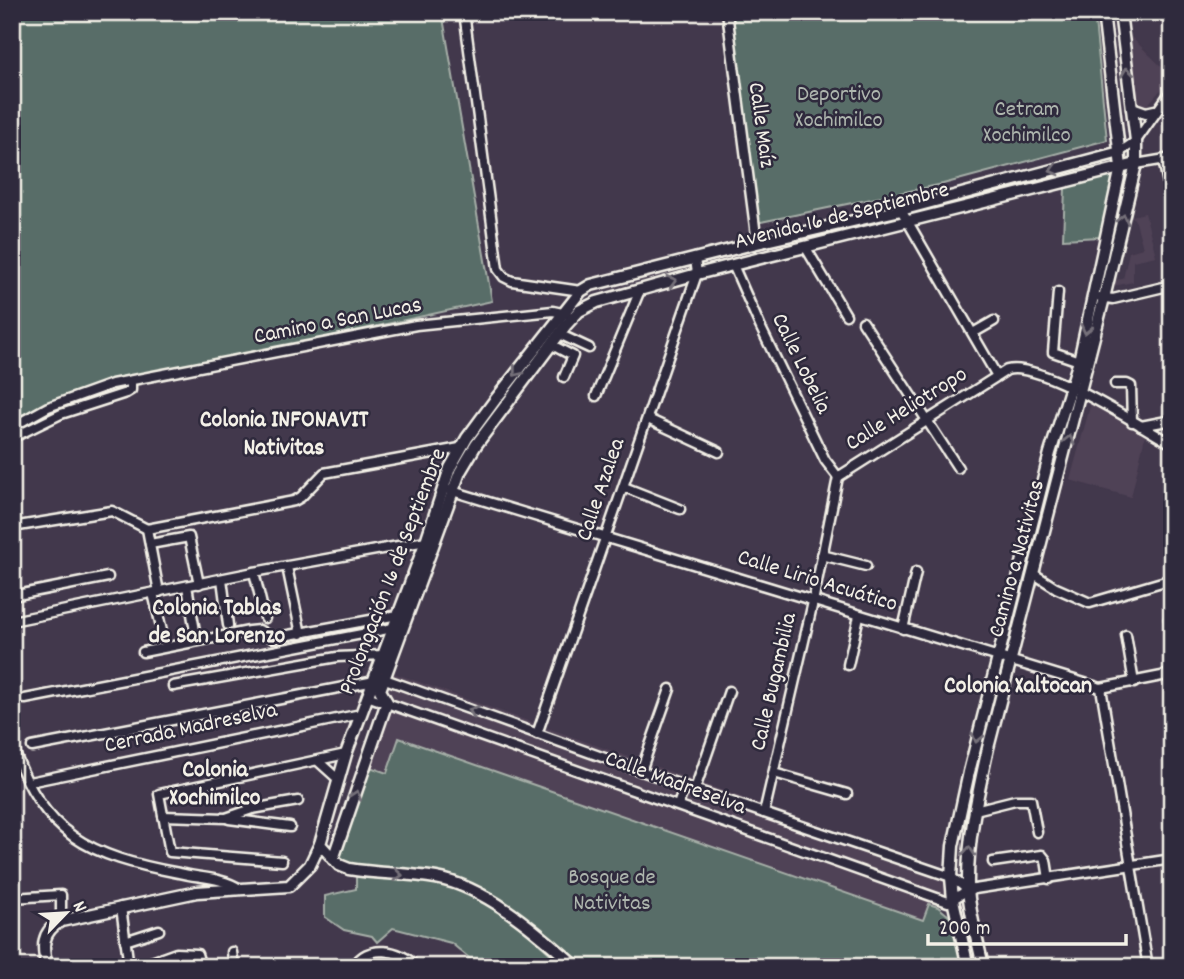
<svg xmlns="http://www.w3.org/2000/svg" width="1184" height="979" font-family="Dekko,sans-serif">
  <rect width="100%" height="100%" fill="#42384c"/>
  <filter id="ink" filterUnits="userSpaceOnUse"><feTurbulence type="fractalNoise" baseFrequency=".0143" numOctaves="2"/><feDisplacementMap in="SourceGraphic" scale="14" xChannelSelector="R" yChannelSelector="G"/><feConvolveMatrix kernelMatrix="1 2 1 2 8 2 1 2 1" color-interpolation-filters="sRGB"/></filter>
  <g filter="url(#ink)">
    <g fill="#504256">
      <path d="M1128,34L1172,77L1143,110L1138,109Z"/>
      <path d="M1145,213L1156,256L1133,261V282L1113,286V280L1123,279L1129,252L1143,248L1136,222L1132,216Z"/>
      <path d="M1091,403L1145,436L1131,497L1070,480Z"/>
      <path d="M391,672L945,870L948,885L943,898L929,904L924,921L399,739L387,773L370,767L392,703L383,694Z"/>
    </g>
    <g fill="#596d67" stroke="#a6afa8" stroke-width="2">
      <path d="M12,12H442L492,301L112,384L12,418Z"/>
      <path d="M731,12H1094L1107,140L943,184L756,223Z"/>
      <path d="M1117,171L1100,237L1063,239L1065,188Z"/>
      <path d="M399,738L923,920L929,904L938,907L954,920L963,967H579L477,888L343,864L339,859L340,852L370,767L387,773Z"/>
      <path d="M356,876C389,878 423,878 454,888C497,903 531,937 565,967H480L451,943L393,928L377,942L372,936L344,930L325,917V896L356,889Z"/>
    </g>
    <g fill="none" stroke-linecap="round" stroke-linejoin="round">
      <defs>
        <g id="minor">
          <path d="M464,12L498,269L504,277L512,281L581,291"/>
          <path d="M727,12L757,243"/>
          <path d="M1120,152L1136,141L1172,90"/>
          <path d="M1163,160L1172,202"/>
          <path d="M1136,164L1172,158"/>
          <path d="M901,210L997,376"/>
          <path d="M806,248L846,315"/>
          <path d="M733,265L760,326L825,460L838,477"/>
          <path d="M1058,292L1053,352L1079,361"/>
          <path d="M1100,297L1113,299L1172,285"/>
          <path d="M863,322L958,468"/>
          <path d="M973,333L994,321"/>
          <path d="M559,334L589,348"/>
          <path d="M552,345L573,356L564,377"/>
          <path d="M1115,384H1127L1131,386L1132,422"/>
          <path d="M596,396L640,290"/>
          <path d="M648,419L719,452"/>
          <path d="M1141,426L1172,420"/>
          <path d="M12,427L48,407L112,384L416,325L553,311L567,314"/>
          <path d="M12,438L61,414L126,393L131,390V381"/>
          <path d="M838,477L1007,370C1041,361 1138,425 1172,444"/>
          <path d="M624,487L680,509"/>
          <path d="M449,490L1101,688L1172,674"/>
          <path d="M12,527L112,511L147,529L294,501L301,497L324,473L460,448"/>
          <path d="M147,529L159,592"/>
          <path d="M150,544L189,537L199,584"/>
          <path d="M822,555L866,566"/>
          <path d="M287,567L301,634"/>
          <path d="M254,572L265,618"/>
          <path d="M1034,574L1056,588L1090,603L1172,579"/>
          <path d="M222,579L228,625"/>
          <path d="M187,586L195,631"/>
          <path d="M153,593L163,635"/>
          <path d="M12,596L108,577"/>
          <path d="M1169,619L1172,632"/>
          <path d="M12,621L254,572L426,541"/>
          <path d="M903,629L916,572"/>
          <path d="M1126,635L1134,683"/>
          <path d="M143,652L249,631L259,630L272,638L398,615"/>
          <path d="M848,665L859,616"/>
          <path d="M173,686L337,657L384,655"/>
          <path d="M1101,688L1148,967"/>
          <path d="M367,696L948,902L968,890L1172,859"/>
          <path d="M25,699L393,628"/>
          <path d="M537,734L697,274L695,258"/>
          <path d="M12,744C43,836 89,856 179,873C199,878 222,877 240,889"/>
          <path d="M32,747L385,679L641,771L951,877L968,890"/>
          <path d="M319,762L339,780"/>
          <path d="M641,771L670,689"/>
          <path d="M774,773L847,794"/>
          <path d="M29,782L361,714"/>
          <path d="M695,789L729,691"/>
          <path d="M678,805L685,786"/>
          <path d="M975,810L1015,800H1031L1037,832"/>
          <path d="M764,813L813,602L838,477"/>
          <path d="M163,816L226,818L252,809L298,801"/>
          <path d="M229,819L290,827"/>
          <path d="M282,861L170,852L159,794L346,754"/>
          <path d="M993,862L1042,855L1046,860L1049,879"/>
          <path d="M12,898L61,895V921"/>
          <path d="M121,907L129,967"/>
          <path d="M125,941L159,930"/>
          <path d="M232,952L234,967"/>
          <path d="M137,967L176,953L197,954L201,967"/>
          <path d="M354,967C365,943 402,949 416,967"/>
        </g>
        <g id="major">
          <path d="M1132,108L1146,113L1155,111"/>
          <path d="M333,859L387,702L380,690L460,472L476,445L566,325L579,311L597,302L697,274L1136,164"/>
          <path d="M47,967C42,947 41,932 61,921L197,892L289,886L310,865L320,844"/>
          <path d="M577,967C539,934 487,887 436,878C407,873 378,874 349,869L339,865L320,844L346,754L426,541L450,468L467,438L495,400L581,291L591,285L757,243L901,210L1120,152"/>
          <path d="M968,967L953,900L951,877L953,846L969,772L1050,453L1079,361L1121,167L1103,12"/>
          <path d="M983,967C978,941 969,913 968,887C967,840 978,794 988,748L1104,298L1136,164V141L1120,12"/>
        </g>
      </defs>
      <use href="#minor" stroke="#f4f1e8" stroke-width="13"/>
      <use href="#major" stroke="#f4f1e8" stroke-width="15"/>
      <use href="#minor" stroke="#2f2a3d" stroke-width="8"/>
      <use href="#major" stroke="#2f2a3d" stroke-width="10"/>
    </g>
    <defs><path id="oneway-chevron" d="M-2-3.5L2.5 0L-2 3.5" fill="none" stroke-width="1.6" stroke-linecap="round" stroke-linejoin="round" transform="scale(1.75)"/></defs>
    <g stroke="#747079">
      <use href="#oneway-chevron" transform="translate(1127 72) rotate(-97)"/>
      <use href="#oneway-chevron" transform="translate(1054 170) rotate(165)"/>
      <use href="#oneway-chevron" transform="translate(1123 219) rotate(-77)"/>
      <use href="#oneway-chevron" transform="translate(672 281) rotate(-16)"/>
      <use href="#oneway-chevron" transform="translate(1086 329) rotate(103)"/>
      <use href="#oneway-chevron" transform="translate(517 372) rotate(128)"/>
      <use href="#oneway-chevron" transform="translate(1069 440) rotate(-76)"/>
      <use href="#oneway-chevron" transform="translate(473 711) rotate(-160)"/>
      <use href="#oneway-chevron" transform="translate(977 738) rotate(104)"/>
      <use href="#oneway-chevron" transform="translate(356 795) rotate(-71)"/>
      <use href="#oneway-chevron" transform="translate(969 851) rotate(-85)"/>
      <use href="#oneway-chevron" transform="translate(398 875) rotate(5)"/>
    </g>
  </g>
  <g text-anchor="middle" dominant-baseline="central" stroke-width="5" stroke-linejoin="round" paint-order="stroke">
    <g font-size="23" fill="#aeb6ae" stroke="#2f2a3d">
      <text x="839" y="95">Deportivo<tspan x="839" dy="26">Xochimilco</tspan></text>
      <text x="1027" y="110">Cetram<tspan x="1027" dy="26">Xochimilco</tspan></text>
      <text x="612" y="878">Bosque de<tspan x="612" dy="26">Nativitas</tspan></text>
    </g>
    <g font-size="23" fill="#f4f1e8" stroke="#2f2a3d">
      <text transform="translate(760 125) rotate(82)">Calle Maíz</text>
      <text transform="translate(842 217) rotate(-14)">Avenida 16 de Septiembre</text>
      <text transform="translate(338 322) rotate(-11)">Camino a San Lucas</text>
      <text transform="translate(800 364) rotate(64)">Calle Lobelia</text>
      <text transform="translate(907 410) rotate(-32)">Calle Heliotropo</text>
      <text transform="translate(602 490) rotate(-71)">Calle Azalea</text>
      <text transform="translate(1018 559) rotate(-75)">Camino a Nativitas</text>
      <text transform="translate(394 572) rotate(-69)">Prolongación 16 de Septiembre</text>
      <text transform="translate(817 582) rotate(17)">Calle Lirio Acuático</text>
      <text transform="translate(775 682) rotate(-77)">Calle Bugambilia</text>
      <text transform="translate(191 729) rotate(-12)">Cerrada Madreselva</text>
      <text transform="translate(675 784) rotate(20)">Calle Madreselva</text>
    </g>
    <g font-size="24" font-weight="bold" fill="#f4f1e8" stroke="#2f2a3d">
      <text x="284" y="421">Colonia INFONAVIT<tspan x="284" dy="28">Nativitas</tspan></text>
      <text x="217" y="609">Colonia Tablas<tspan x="217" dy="28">de San Lorenzo</tspan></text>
      <text x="1018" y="687">Colonia Xaltocan</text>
      <text x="215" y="771">Colonia<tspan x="215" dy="28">Xochimilco</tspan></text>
    </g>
  </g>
  <rect width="1184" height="979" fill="none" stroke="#2f2a3d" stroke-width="42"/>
  <rect x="21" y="21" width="1142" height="937" fill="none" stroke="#f4f1e8" stroke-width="2.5" filter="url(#ink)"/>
  <g transform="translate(66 913) rotate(65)" stroke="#2f2a3d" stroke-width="5" paint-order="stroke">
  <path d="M0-5L12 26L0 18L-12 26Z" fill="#f4f1e8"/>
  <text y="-10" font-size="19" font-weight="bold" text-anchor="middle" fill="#f4f1e8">N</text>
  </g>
  <path d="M928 934v10h198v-10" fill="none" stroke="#f4f1e8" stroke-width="3.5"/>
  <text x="939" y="934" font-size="21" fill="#f4f1e8" stroke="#2f2a3d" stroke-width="5" paint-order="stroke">200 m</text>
</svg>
